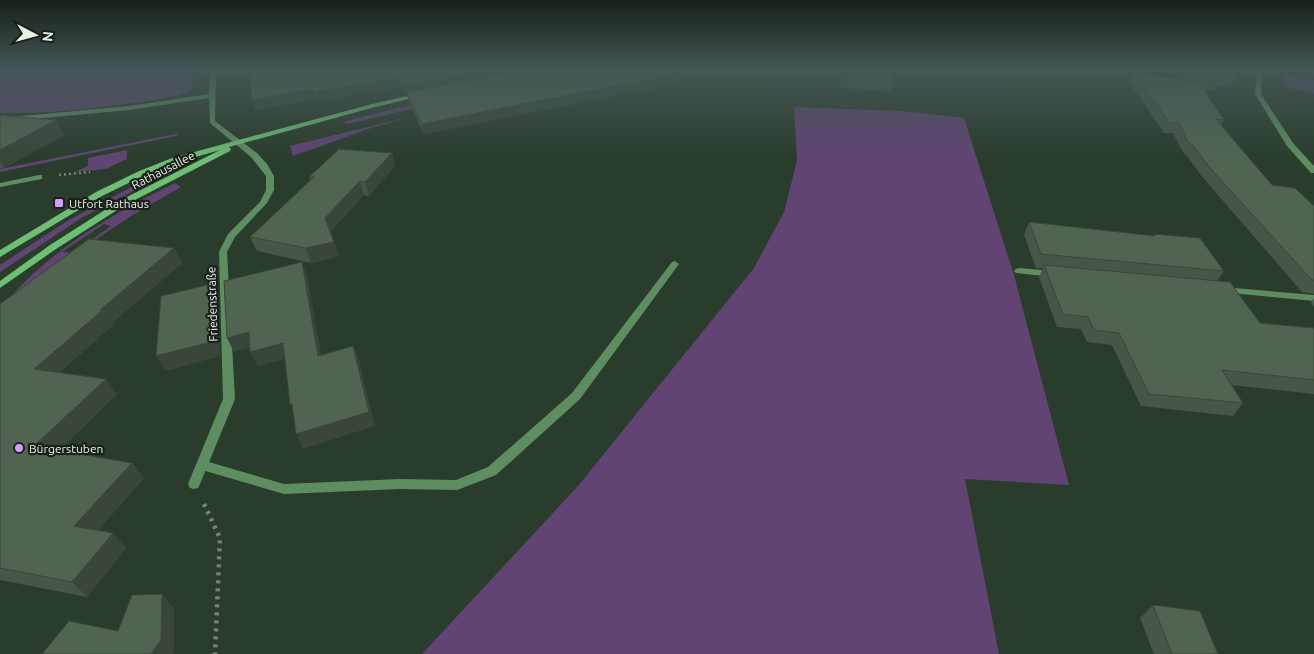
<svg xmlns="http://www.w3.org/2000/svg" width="1314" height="654" font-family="Ubuntu,sans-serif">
  <rect width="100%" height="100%" fill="#2a3c2b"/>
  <g fill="#614474" fill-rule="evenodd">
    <path d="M0,69H194L192,90L177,96C119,106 59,114 0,113Z"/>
    <path d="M1282,75H1292L1314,81V93L1285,87Z"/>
    <path d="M441,97L424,106L348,124L342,122Z"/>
    <path d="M794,107L903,111L964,118L1014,275L1069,485L965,479L999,654H422L578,486L754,268L784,212L797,160Z"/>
    <path d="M413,116L371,128L293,156L290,146Z"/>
    <path d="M180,133L176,136L0,172V169Z"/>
    <path d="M127,150V159L106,169L75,172L88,166V158Z"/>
    <path d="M154,175L160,177L83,217L0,272V265L67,221Z"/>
    <path d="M175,183L181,187L131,216L11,296C56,246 115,213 175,183ZM104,224L111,226L73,253L62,252Z"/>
  </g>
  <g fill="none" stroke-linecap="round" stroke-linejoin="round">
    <path stroke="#768577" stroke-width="2.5" stroke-dasharray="2 3" stroke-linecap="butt" d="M59,175L90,172"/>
    <path stroke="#768577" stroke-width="4.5" stroke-dasharray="3 5" stroke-linecap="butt" d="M204,504L220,538L215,654"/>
    <path fill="#5d8d61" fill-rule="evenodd" d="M675,261L679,264L580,399L496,475L457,490L400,489L284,494L202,470L198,468L196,465L198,462L202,460L284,484L400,479L456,480L488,467L572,393L672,262Z"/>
    <g fill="#5d8d61" fill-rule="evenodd">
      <path d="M210,69H216L215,121L257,153L267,164L274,176V190L267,203L235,237L227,252L235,399L200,484L198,488L194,489L190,488L188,484L223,399L219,252L228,234L260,202L266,190V176L251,157L210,123L209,98L129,110L0,122V118L129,106L209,94Z"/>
      <path d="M1257,69H1263L1261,94L1293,143L1314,166V173H1311L1287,146L1255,94Z"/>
      <path d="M1303,69H1314V73L1304,70Z"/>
      <path d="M39,175H42V179L0,187V183Z"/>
      <path d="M1019,268L1054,271L1059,274L1054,277L1016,273L1014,271L1016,269Z"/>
      <path d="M1223,287L1314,295V301L1220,292L1218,290Z"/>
    </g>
    <path fill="#6fbe76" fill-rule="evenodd" d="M420,93L422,94V96L375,107L229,147L231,149L230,151L125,205L56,249L0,288V281L50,245L119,201L220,150L178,162L143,176L102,196L0,257V250L96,192L137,172L172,158L372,104Z"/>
  </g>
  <g fill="#465647">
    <path d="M249,69L674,74V84L424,134L409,102L407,95H405L401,86L318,102L317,99L256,110L252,100Z"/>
    <path d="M842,69H893L894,80L891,92L840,87Z"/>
    <path d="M1180,69H1232L1235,79L1230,88L1218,86L1215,91L1203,89L1224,120L1221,125L1272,185L1314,206V294L1302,292L1204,179L1186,155L1184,154L1173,133H1164L1129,82L1134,73L1182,80Z"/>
    <path d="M0,115L56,120L64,135L4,168H0Z"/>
    <path d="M392,153L395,166L369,196L364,195L330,232L339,256L311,263L257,251L250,237L310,180L309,177Z"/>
    <path d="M1029,222L1153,236L1154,234L1224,271L1217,281L1260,323L1314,328V394L1231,385L1243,403L1233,416L1141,406L1112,345L1087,342L1081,329L1057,327L1039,277L1043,268H1036L1024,235Z"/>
    <path d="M174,248L182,263L113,322L114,324L60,372L117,394L59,450L132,463L144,478L98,530L126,548L87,597L0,580V304Z"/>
    <path d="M1314,298V307L1311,303Z"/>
    <path d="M1153,605L1218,654H1154L1140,618Z"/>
  </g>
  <g fill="#394639">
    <path d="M496,69H549L406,92L407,95H405L403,85Z"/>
    <path d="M674,74V84L424,134L422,124Z"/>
    <path d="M398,77L401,86L318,102L315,92Z"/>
    <path d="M313,89L317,99L256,110L252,100Z"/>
    <path d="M56,120L64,135L4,168L0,162V150Z"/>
    <path d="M392,153L395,166L369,196L365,182Z"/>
    <path d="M360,181L364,195L330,232L339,256L311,263L306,248L325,218Z"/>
    <path d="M174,248L182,263L113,322L114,324L46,384L34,369L100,310Z"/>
    <path d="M302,262L307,276L324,370L318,356Z"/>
    <path d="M211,284L218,298L220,356L166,371L156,356Z"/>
    <path d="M249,332L256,346L234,352L227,338Z"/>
    <path d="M283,343L289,358L258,366L250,352Z"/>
    <path d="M353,346L359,360L375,426L303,449L296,434Z"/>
    <path d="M106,379L117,394L48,462L34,446Z"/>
    <path d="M132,463L144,478L88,541L74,526Z"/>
    <path d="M113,533L126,548L87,597L72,582Z"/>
    <path d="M162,594L174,608V653L173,654H151Z"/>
  </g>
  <g fill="#516452" stroke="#394639">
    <path d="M249,69H496L403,85L398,77L315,92L313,89L252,100Z"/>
    <path d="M530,69H674V74L422,124L406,92Z"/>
    <path d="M843,69H893L894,80L842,76Z"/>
    <path d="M1186,69H1232L1235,79L1219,77L1220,82L1187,77Z"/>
    <path d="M1134,73L1199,82L1224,120L1216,119L1272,185L1295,188L1314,206V280H1312L1210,168L1192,144H1189L1179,123L1169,122Z"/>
    <path d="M0,115L56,120L0,150Z"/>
    <path d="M339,149L392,153L365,182L360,181L325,218L334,242L306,248L250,237L314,177H309Z"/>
    <path d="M1029,222L1155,236L1154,234L1200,238L1224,271L1041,254Z"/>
    <path d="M89,239L174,248L100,310L104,309L34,369L106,379L34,446L132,463L74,526L113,533L72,582L0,568V304Z"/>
    <path d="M302,262L318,356L353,346L369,412L296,434L292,404H290L283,343L250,352L249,332L227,338L224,281Z"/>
    <path d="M1044,265L1230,282L1260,323L1314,328V380L1222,370L1243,403L1149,394L1119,333L1094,330L1088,317L1063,314Z"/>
    <path d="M211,284L212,342L156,356L161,296Z"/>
    <path d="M162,594L161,640L151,654H42L69,621L118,631L132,595Z"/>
    <path d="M1153,605L1200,611L1218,654H1172Z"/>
  </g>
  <linearGradient id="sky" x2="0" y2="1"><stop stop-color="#172118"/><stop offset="0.43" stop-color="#445655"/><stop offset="1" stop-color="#445655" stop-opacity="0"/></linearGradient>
  <rect width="1314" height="160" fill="url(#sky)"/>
  <g fill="#d59cfb" stroke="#192019" stroke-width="2">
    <rect x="54" y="198" width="10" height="10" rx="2.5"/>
    <circle cx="19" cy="448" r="5"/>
  </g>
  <g text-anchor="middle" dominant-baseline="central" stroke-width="4.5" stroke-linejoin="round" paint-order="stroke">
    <g font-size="12" fill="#e8f3e8" stroke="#192019">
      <text transform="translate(163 170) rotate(-27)">Rathausallee</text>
      <text transform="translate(212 304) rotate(-92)">Friedenstraße</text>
    </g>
    <g font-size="12" fill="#e8f3e8" stroke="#192019" text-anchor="start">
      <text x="69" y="203">Utfort Rathaus</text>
      <text x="29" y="448">Bürgerstuben</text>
    </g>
  </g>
  <g transform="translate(35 35) rotate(96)" stroke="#192019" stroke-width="4" paint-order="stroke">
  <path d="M0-4L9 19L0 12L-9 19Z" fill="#e8f3e8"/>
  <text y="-8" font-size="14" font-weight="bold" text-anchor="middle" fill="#e8f3e8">N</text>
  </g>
</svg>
